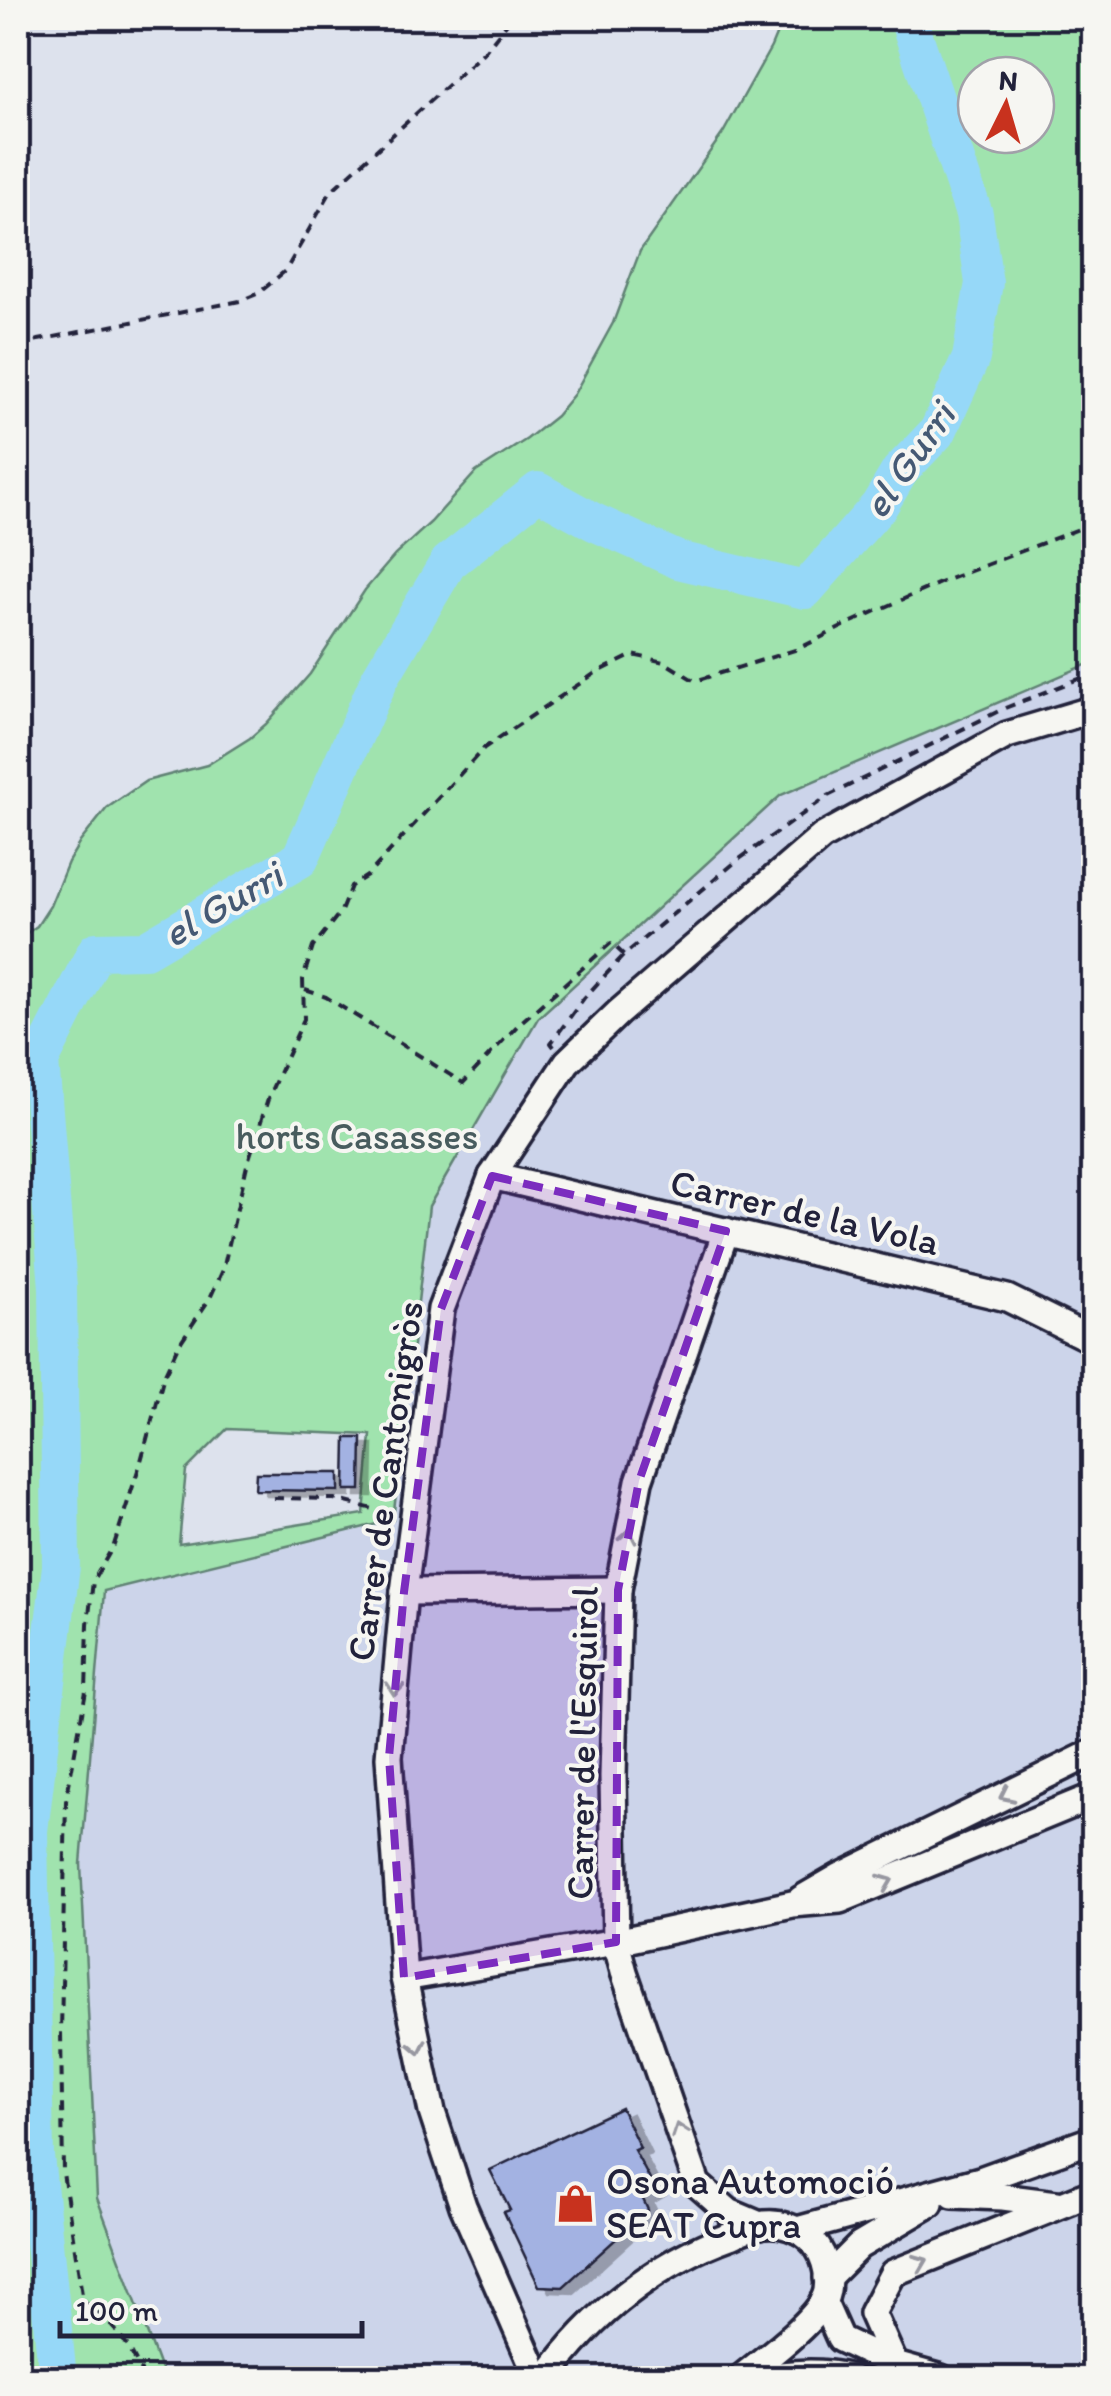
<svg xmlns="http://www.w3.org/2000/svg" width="1111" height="2396" font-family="Itim,sans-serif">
  <defs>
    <filter id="shadow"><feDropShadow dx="11" dy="6" stdDeviation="0" flood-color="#0004"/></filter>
  </defs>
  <rect width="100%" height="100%" fill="#dde2ed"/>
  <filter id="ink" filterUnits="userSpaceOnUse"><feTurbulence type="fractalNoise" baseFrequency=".01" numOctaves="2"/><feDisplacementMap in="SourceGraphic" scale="20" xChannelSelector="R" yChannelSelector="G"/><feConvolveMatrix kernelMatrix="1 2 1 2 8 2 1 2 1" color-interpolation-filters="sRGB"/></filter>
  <g filter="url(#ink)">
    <path fill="#ccd4ea" d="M1093,662V2378H164L97,2198L81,1864L104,1591L393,1520L429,1206L538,1018L781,795Z"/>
    <path fill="#a0e3ae" stroke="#618274" stroke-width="2.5" fill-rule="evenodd" d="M783,18H1093V662L781,795L538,1018L429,1206L393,1520L104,1591L81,1864L97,2198L164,2378H18V939L37,926L50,906L68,862L80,842L107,808L146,781L207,765L250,738L266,724L310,674L365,590L395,555L431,522L476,472L527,439L556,416L574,394L613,323L640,251L723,133L771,47ZM976,75H1036V135H976ZM227,1429L371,1435L364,1514L179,1544L186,1470Z"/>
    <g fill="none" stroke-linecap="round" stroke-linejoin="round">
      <path stroke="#688fac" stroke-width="6" d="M18,1058L40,1061"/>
      <path stroke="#96d8f8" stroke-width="38" d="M58,2378L35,2156L29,1831L61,1566L58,1288L40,1061L96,951L145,950L300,859L380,678L448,563L538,491L594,522L678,560L805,590L879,506L900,471L938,431L971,358L984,283L974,214L908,18"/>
    </g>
    <g fill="#a3b2e2" stroke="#22223b" stroke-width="2.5" filter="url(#shadow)">
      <path d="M346,1438H362L361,1490H345Z"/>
      <path d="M256,1473H339V1491L255,1490Z"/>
      <path d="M621,2108L640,2148L634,2150L655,2189L642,2197L648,2210L563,2287L539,2286L504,2212L510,2210L490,2170Z"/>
    </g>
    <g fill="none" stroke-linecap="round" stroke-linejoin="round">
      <defs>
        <g id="minor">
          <path d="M492,1176L1007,1298L1094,1341"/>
          <path d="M726,1231L639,1481L618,1590L613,1776L616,1942L624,1972L697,2184L729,2212L760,2225"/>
          <path d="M404,1592L618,1590"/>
          <path d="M801,1899L839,1877L1094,1752"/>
          <path d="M404,1978L616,1942L792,1904L840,1900L1094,1796"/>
          <path d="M953,2195L1003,2197L1057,2204"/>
          <path d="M797,2230L980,2180L1094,2139"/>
          <path d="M827,2278L859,2246L930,2204"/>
          <path d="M823,2301L840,2339L895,2365L941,2378"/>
          <path d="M895,2365L872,2313L893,2273L1094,2192"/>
          <path d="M533,2378L531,2362L463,2206L432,2112L404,1978L389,1757L404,1592L441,1309L492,1176L567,1062L618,1013L822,837L1007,735L1094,709"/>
          <path d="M546,2378C591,2315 657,2262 730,2236C739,2232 749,2227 759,2225C779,2221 801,2228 814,2243C826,2256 832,2283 824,2300C811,2325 764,2359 741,2378"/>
          <path d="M758,2378C790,2373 820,2370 851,2378"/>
        </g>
      </defs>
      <use href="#minor" stroke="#22223b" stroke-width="32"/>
      <g stroke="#22223b" stroke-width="4" stroke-dasharray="10 8" stroke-linecap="butt">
        <path d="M18,344L240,301L259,293L286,270L331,191L485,51L511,18"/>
        <path d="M305,990L326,997L463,1083L519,1024L611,943L624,955"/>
        <path d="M554,1047L551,1043L584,998L624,955L738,860L828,796L1005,708L1094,673"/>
        <path d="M273,1498L334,1499L393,1514"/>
        <path d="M144,2378C127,2341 116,2326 83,2301L63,2173L61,2032L66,1801L86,1691L88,1624L93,1581L114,1545L141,1461L164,1376L178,1346L210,1298L223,1270L247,1165L270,1093L304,1019L303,979L313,947L341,911L351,886L367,876L484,748L594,674L633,655L664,662L695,681L798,649L852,622L942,582L1094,523"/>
      </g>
      <use href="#minor" stroke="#f6f6f2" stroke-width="25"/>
    </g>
    <defs><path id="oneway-chevron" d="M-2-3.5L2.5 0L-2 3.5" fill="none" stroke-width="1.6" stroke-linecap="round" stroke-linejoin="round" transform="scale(2.5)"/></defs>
    <g stroke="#9797a0">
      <use href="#oneway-chevron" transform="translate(628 1536) rotate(-79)"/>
      <use href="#oneway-chevron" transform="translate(395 1689) rotate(95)"/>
      <use href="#oneway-chevron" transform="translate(1006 1795) rotate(154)"/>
      <use href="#oneway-chevron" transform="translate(886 1882) rotate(-22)"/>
      <use href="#oneway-chevron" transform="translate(418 2047) rotate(78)"/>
      <use href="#oneway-chevron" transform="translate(679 2130) rotate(-109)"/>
      <use href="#oneway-chevron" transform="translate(921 2262) rotate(-22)"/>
    </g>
  </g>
  <path fill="#7b2cbf" fill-opacity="0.2" stroke="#7b2cbf" stroke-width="8" stroke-dasharray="20 12" stroke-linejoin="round" d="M492,1176L726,1231L639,1481L618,1590L616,1942L404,1978L389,1757L404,1592L441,1309Z"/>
  <defs>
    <symbol id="shop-bare" viewBox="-9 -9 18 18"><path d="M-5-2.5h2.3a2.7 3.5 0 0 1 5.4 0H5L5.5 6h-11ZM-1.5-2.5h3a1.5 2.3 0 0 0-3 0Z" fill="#c8321e" stroke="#f6f6f2" stroke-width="2.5" paint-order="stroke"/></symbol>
  </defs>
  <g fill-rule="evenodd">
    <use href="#shop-bare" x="548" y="2176" width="55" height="55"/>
  </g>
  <g text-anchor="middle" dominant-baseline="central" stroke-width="8" stroke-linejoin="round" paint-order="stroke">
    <g font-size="38" fill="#485c5e" stroke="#f6f6f2">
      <text x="357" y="1136">horts Casasses</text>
    </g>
    <g font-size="38" fill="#22223b" stroke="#f6f6f2">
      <text transform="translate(805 1212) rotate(13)">Carrer de la Vola</text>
      <text transform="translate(385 1481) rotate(-82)">Carrer de Cantonigròs</text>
      <text transform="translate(582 1743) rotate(-89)">Carrer de l'Esquirol</text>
    </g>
    <g font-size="38" fill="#22223b" stroke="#f6f6f2" text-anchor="start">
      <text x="606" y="2181">Osona Automoció<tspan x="606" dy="44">SEAT Cupra</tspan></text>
    </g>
    <g font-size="40" font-style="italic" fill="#455974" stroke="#f6f6f2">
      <text transform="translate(908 460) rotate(-55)">el Gurri</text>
      <text transform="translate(222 904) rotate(-30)">el Gurri</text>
    </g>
  </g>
  <rect width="1111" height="2396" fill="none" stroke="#f6f6f2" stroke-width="60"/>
  <rect x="30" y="30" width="1051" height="2336" fill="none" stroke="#22223b" stroke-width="4" filter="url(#ink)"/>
  <g transform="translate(1006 105) rotate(5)"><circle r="48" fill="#f6f6f2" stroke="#a1a1a9" stroke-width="2.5"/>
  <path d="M0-8L18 38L0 25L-18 38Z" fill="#c8321e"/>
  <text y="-15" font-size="28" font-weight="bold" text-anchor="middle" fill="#22223b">N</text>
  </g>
  <path d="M60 2321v15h302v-15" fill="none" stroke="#22223b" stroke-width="5"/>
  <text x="75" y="2321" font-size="30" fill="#22223b" stroke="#f6f6f2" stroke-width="8" paint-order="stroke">100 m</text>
</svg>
